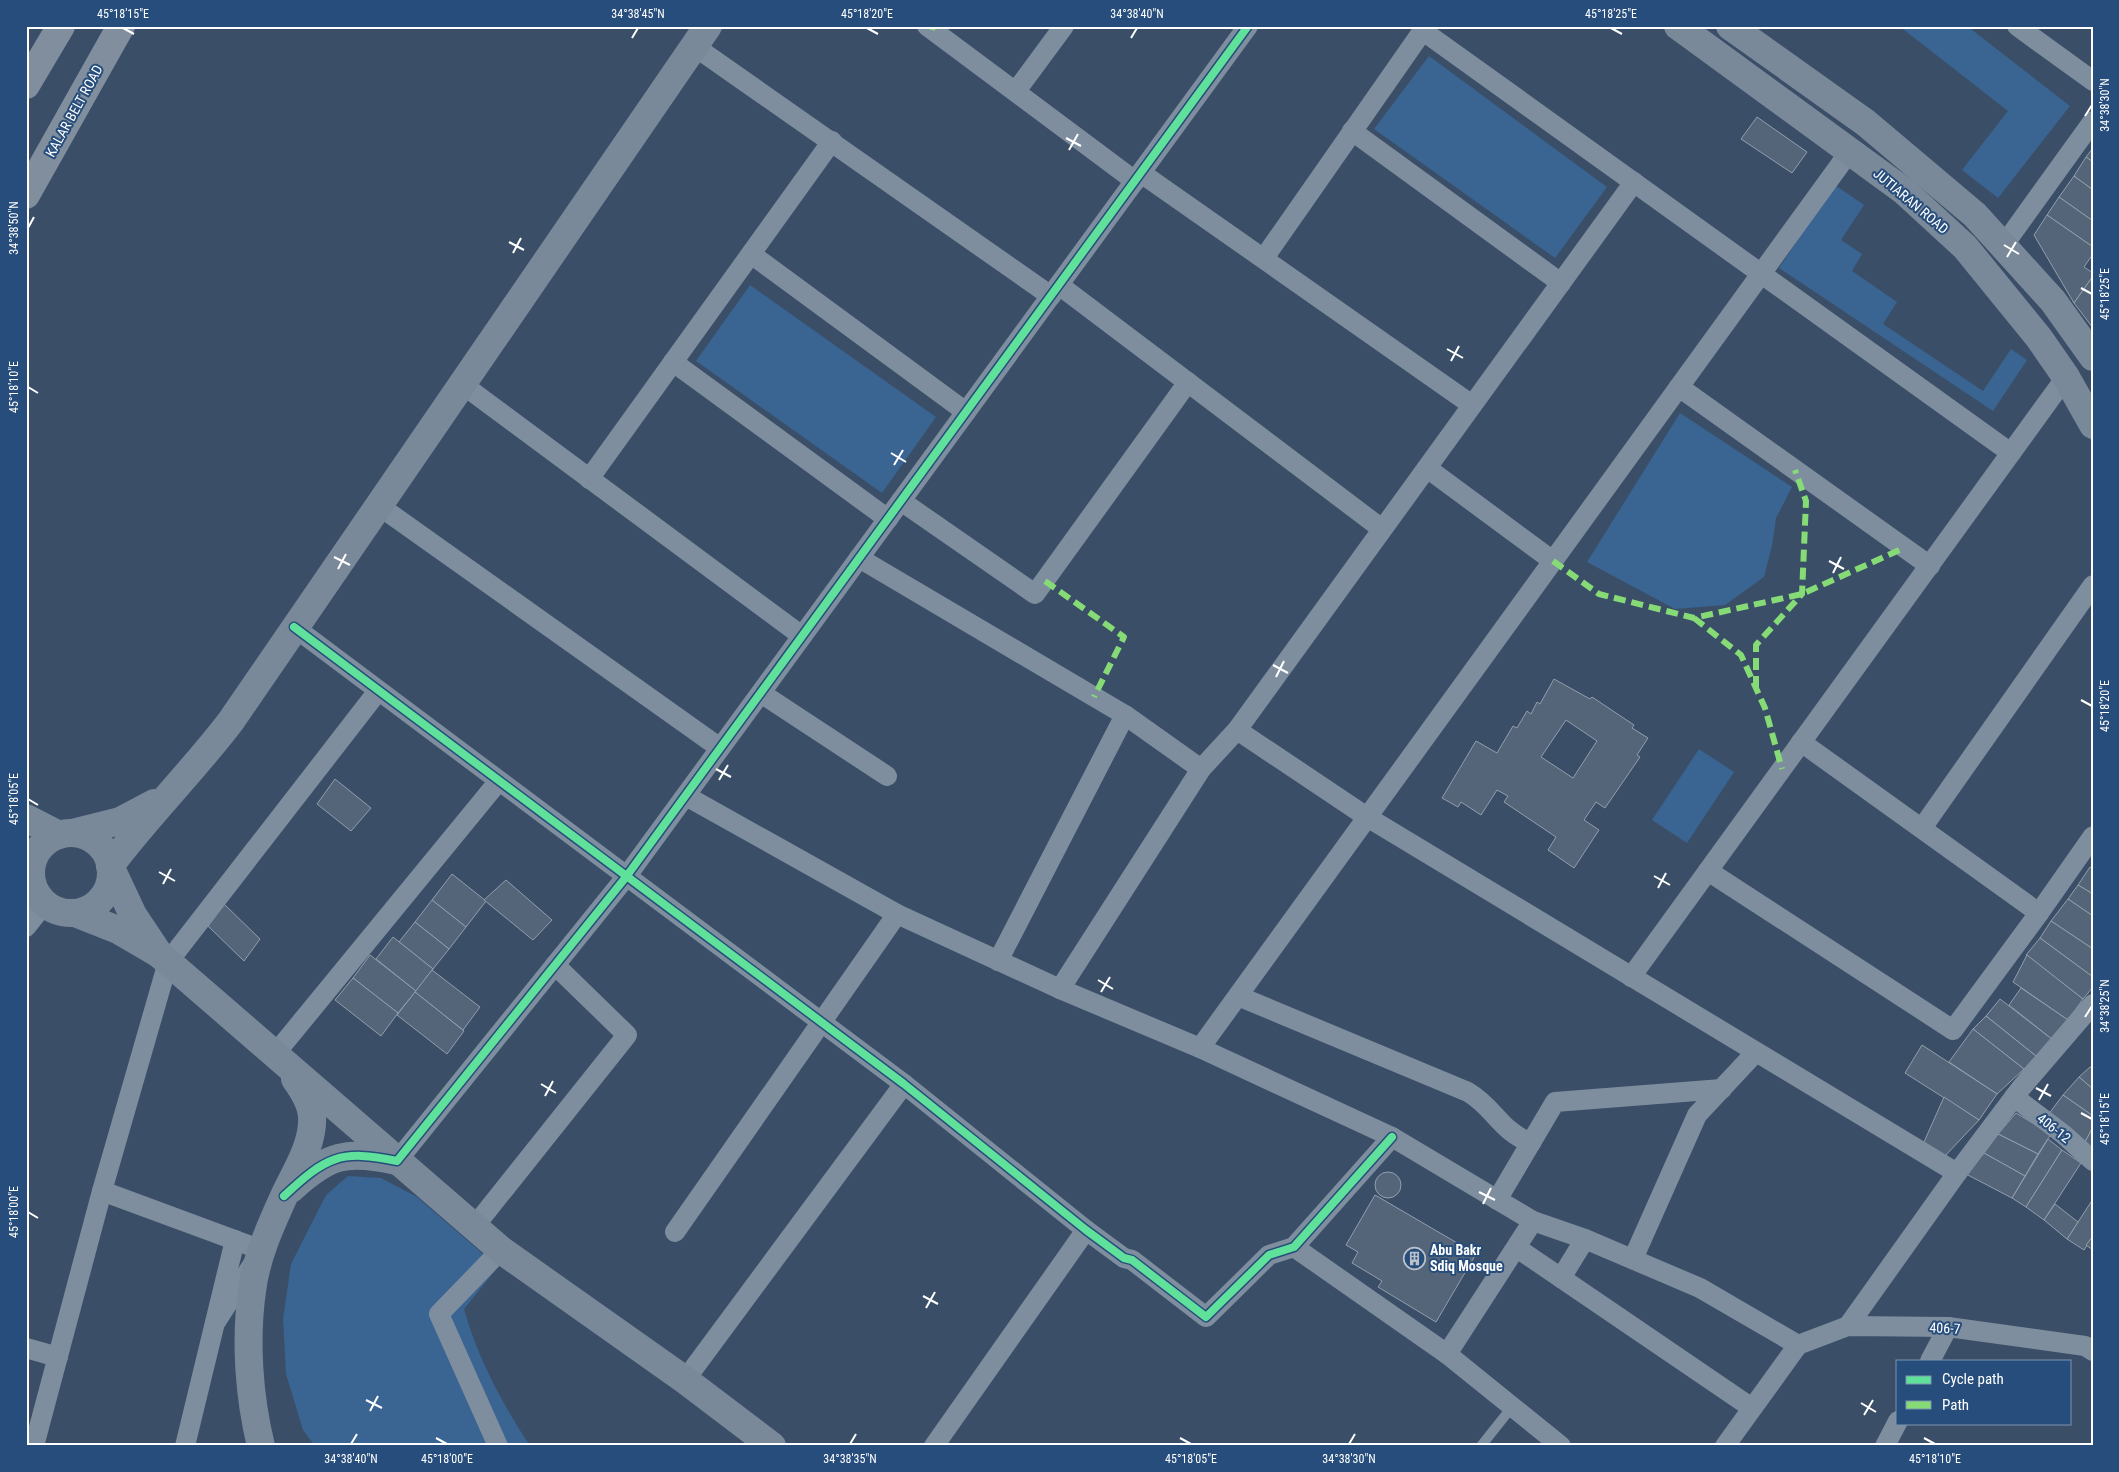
<svg xmlns="http://www.w3.org/2000/svg" width="2119" height="1472" font-family="'Roboto Condensed',sans-serif">
  <rect width="100%" height="100%" fill="#3a4e67"/>
  <g fill="#3a6492">
    <path d="M1899,26H1967L2070,106L1998,198L1962,170L2008,111Z"/>
    <path d="M1429,56L1607,187L1555,258L1374,129Z"/>
    <path d="M1835,185L1864,205L1841,240L1862,254L1852,271L1897,302L1883,324L1983,391L2011,349L2027,360L1993,411L1779,268Z"/>
    <path d="M750,285L936,417L882,493L696,361Z"/>
    <path d="M1680,413L1792,487L1776,518L1772,546L1764,577L1725,605L1675,609L1587,562Z"/>
    <path d="M1699,749L1734,772L1687,843L1652,820Z"/>
    <path d="M348,1176L381,1178L417,1197L498,1267L464,1309C478,1359 502,1403 530,1446H315L303,1430L286,1374L283,1319L291,1264L326,1195Z"/>
  </g>
  <g fill="#546579" stroke="#929ead" fill-rule="evenodd">
    <path d="M1757,117L1807,152L1792,173L1741,139Z"/>
    <path d="M2093,148V162L2086,157Z"/>
    <path d="M2086,157L2093,162V190L2074,176Z"/>
    <path d="M2074,176L2093,190V221L2059,197Z"/>
    <path d="M2059,197L2093,221V247L2047,215Z"/>
    <path d="M2047,215L2093,247V254L2084,267L2093,273V276L2074,303L2034,235Z"/>
    <path d="M2093,276V328L2074,303Z"/>
    <path d="M1554,679L1590,699L1592,697L1634,725L1632,728L1648,738L1637,755L1640,757L1605,808L1596,802L1584,820L1599,830L1574,868L1548,850L1556,837L1504,802L1508,796L1497,790L1481,815L1461,802L1458,807L1442,798L1476,741L1497,753L1513,726L1517,728L1527,711L1531,714L1537,702L1540,704ZM1566,720L1597,741L1573,778L1541,757Z"/>
    <path d="M335,779L371,808L351,831L317,804Z"/>
    <path d="M2090,867L2093,869V894L2078,885Z"/>
    <path d="M452,874L486,901L466,927L432,900Z"/>
    <path d="M506,880L552,920L533,940L484,900Z"/>
    <path d="M2078,885L2093,894V916L2068,899Z"/>
    <path d="M2068,899L2093,916V949L2051,921Z"/>
    <path d="M432,900L466,927L449,949L415,922Z"/>
    <path d="M224,904L260,939L244,961L208,926Z"/>
    <path d="M2051,921L2093,949V977L2040,938Z"/>
    <path d="M415,922L449,949L433,969L399,942Z"/>
    <path d="M393,937L433,969L416,991L376,959Z"/>
    <path d="M2040,938L2093,977V987L2083,999L2026,955Z"/>
    <path d="M370,955L416,991L398,1013L353,978Z"/>
    <path d="M2027,955L2083,999L2068,1020L2013,982Z"/>
    <path d="M432,970L480,1007L463,1030L415,992Z"/>
    <path d="M353,978L398,1013L381,1036L335,1000Z"/>
    <path d="M2021,988L2068,1020L2053,1040L2009,1005Z"/>
    <path d="M415,992L464,1031L447,1054L397,1015Z"/>
    <path d="M2000,999L2053,1040L2036,1056L1986,1016Z"/>
    <path d="M1986,1016L2036,1056L2024,1069L1973,1029Z"/>
    <path d="M1973,1029L2024,1069L1997,1094L1949,1062Z"/>
    <path d="M1922,1045L1997,1094L1979,1120L1905,1073Z"/>
    <path d="M2090,1067L2093,1068V1089L2079,1077Z"/>
    <path d="M2079,1077L2093,1089V1116L2063,1095Z"/>
    <path d="M2063,1095L2093,1116V1127L2084,1144L2048,1115Z"/>
    <path d="M1944,1097L1979,1120L1944,1157L1924,1142Z"/>
    <path d="M2016,1113L2051,1134L2038,1154L1998,1134Z"/>
    <path d="M2093,1127V1151L2084,1144Z"/>
    <path d="M1998,1134L2038,1154L2025,1176L1984,1153Z"/>
    <path d="M2048,1139L2062,1150L2026,1207L2012,1198Z"/>
    <path d="M2062,1150L2081,1163L2044,1220L2026,1207Z"/>
    <path d="M1984,1153L2025,1176L2012,1198L1966,1174Z"/>
    <circle cx="1388" cy="1185" r="13"/>
    <path d="M1375,1195L1476,1254L1436,1322L1378,1287L1382,1281L1352,1263L1358,1252L1346,1245Z"/>
    <path d="M2093,1199V1236L2084,1250L2067,1239Z"/>
    <path d="M2055,1204L2078,1222L2067,1239L2044,1220Z"/>
    <path d="M2093,1236V1250L2086,1245Z"/>
  </g>
  <g fill="none" stroke-linecap="round" stroke-linejoin="round">
    <path stroke="#7e8e9e" stroke-width="10" d="M1481,1446L1512,1407"/>
    <g stroke="#7e8e9e" stroke-width="20">
      <path d="M927,26L1135,181"/>
      <path d="M2017,26L2093,81"/>
      <path d="M1423,31L2011,453"/>
      <path d="M694,46L1051,296"/>
      <path d="M1016,91L1064,26"/>
      <path d="M1352,131L1561,283"/>
      <path d="M1141,173L1472,405"/>
      <path d="M2003,246L2093,121"/>
      <path d="M751,254L966,412"/>
      <path d="M1264,258L1426,26"/>
      <path d="M1059,285L1382,529"/>
      <path d="M673,362L888,519"/>
      <path d="M462,384L802,636"/>
      <path d="M1679,387L1930,566"/>
      <path d="M1427,468L1553,561"/>
      <path d="M589,479L832,141"/>
      <path d="M901,501L1035,594L1188,382"/>
      <path d="M378,505L720,748"/>
      <path d="M859,558L1125,715L1201,769"/>
      <path d="M294,627L904,1084L1086,1230L1124,1258L1132,1260L1206,1317L1269,1255L1294,1247L1392,1137"/>
      <path d="M761,693L887,776"/>
      <path d="M1237,730L1367,817L1957,1173"/>
      <path d="M1801,742L2039,913"/>
      <path d="M686,796L897,914L1060,989L1200,1048L1392,1137L1533,1221L1585,1239L1700,1288L1798,1345"/>
      <path d="M1922,828L2093,585"/>
      <path d="M1708,871L1953,1030L2039,913L2093,836"/>
      <path d="M26,927L45,903"/>
      <path d="M998,961L1125,715"/>
      <path d="M1631,977L2066,377"/>
      <path d="M1060,989L1201,769L1237,730L1634,182"/>
      <path d="M1238,996L1468,1092C1495,1108 1499,1130 1531,1143"/>
      <path d="M1200,1048L1850,151"/>
      <path d="M275,1054L498,782"/>
      <path d="M2014,1097L2063,1134L2093,1161"/>
      <path d="M397,1161L626,877L1248,26"/>
      <path d="M102,1191L262,1250L215,1323"/>
      <path d="M1497,1200L1555,1102L1722,1089"/>
      <path d="M474,1227L627,1035L555,965"/>
      <path d="M675,1232L897,914"/>
      <path d="M1294,1247L1447,1354L1561,1446"/>
      <path d="M1517,1248L1752,1408"/>
      <path d="M1633,1259L1697,1115L1756,1052"/>
      <path d="M1561,1278L1585,1239"/>
      <path d="M1848,1326L1957,1173L2021,1088L2093,1004"/>
      <path d="M1798,1345L1848,1326L1948,1327L2085,1346L2093,1351"/>
      <path d="M26,1348L58,1357"/>
      <path d="M1447,1354L1533,1221"/>
      <path d="M1930,1361L1948,1327"/>
      <path d="M685,1380L904,1084"/>
      <path d="M34,1446L102,1191L168,962L378,691"/>
      <path d="M185,1446L235,1240"/>
      <path d="M498,1446L439,1314L501,1250"/>
      <path d="M934,1446L1086,1230"/>
      <path d="M1725,1446L1798,1345"/>
      <path d="M1885,1446L1898,1421"/>
    </g>
    <g stroke="#7a899a" stroke-width="28">
      <path d="M1678,26L1904,191L1965,247L2039,338L2066,377L2093,425"/>
      <path d="M1730,26L1866,123L1975,215L2053,301L2093,357"/>
      <path d="M26,818L59,835"/>
      <path d="M72,833L120,821L154,803"/>
      <circle cx="71" cy="873" r="40"/>
      <path d="M75,913L118,930L159,954L501,1250L685,1380L772,1446"/>
      <path d="M159,954L133,915L110,866C148,815 193,771 231,721L708,26"/>
      <path d="M291,1189C329,1154 346,1150 397,1161"/>
      <path d="M261,1446C249,1397 245,1341 252,1291C256,1257 271,1225 285,1194C296,1171 314,1143 312,1116C311,1102 303,1090 295,1079"/>
    </g>
    <g stroke="#808e9e" stroke-width="28">
      <path d="M26,85L61,26"/>
      <path d="M26,195L121,26"/>
    </g>
    <g stroke="#86db77" stroke-width="6" stroke-dasharray="12 6" stroke-linecap="butt">
      <path d="M932,30L933,26"/>
      <path d="M1553,561L1599,594L1694,618L1802,594L1904,548"/>
      <path d="M1045,581L1124,637L1094,697"/>
      <path d="M1694,618L1741,655L1765,708L1782,769"/>
      <path d="M1756,688V645L1802,594L1806,501L1795,470"/>
    </g>
    <defs>
      <g id="cycleway">
        <path d="M294,627L904,1084L1086,1230L1124,1258L1132,1260L1206,1317L1269,1255L1294,1247L1392,1137"/>
        <path d="M284,1196C326,1157 340,1149 397,1161L626,877L1248,26"/>
      </g>
    </defs>
    <use href="#cycleway" stroke="#264d7b" stroke-width="11"/>
    <use href="#cycleway" stroke="#60e19b" stroke-width="8"/>
  </g>
  <path fill="none" stroke="#fff" stroke-width="2" d="M123,28L134,34M867,28L878,34M1611,28L1622,34M632,38L638,28M1131,38L1137,28M2085,116L2092,105M1066,138L1081,146M1069,150L1078,134M28,228L34,217M509,242L524,250M2004,245L2019,254M513,253L521,238M2007,257L2016,242M2081,288L2092,294M1447,349L1463,358M1451,361L1459,346M28,387L38,393M891,453L906,462M894,465L903,450M334,557L350,565M1829,561L1844,569M338,569L346,554M1833,573L1841,557M1273,665L1288,673M1276,677L1284,661M2081,700L2092,706M716,769L731,777M719,780L728,765M28,799L38,805M159,872L175,881M1654,876L1670,885M163,884L171,869M1658,888L1666,873M1098,980L1113,989M1101,992L1110,977M2085,1017L2092,1006M541,1084L556,1093M2036,1088L2051,1096M545,1096L553,1081M2039,1100L2048,1084M2081,1113L2092,1119M1479,1192L1495,1200M1483,1204L1491,1188M28,1212L38,1218M923,1296L938,1304M926,1308L935,1292M366,1400L382,1408M1861,1403L1876,1412M370,1411L378,1396M1864,1415L1873,1400M436,1438L447,1444M1180,1438L1191,1444M1924,1438L1935,1444M351,1444L357,1434M850,1444L856,1434M1349,1444L1355,1434"/>
  <defs>
    <symbol id="building-ring" viewBox="-11 -11 22 22"><circle r="9.5" fill="#264d7b" stroke="#bac1ca" stroke-width="1.5"/><path d="M-4-6H4V6H1V3H-1V6H-4ZM-2.5-4.3h1.7v1.8h-1.7ZM.8-4.3h1.7v1.8H.8ZM-2.5-1h1.7V.8h-1.7ZM.8-1h1.7V.8H.8Z" fill="#bac1ca"/></symbol>
  </defs>
  <g fill-rule="evenodd">
    <use href="#building-ring" x="1402" y="1246" width="25" height="25"/>
  </g>
  <g text-anchor="middle" dominant-baseline="central" stroke-width="4" stroke-linejoin="round" paint-order="stroke">
    <g font-size="14" fill="#fff" stroke="#264d7b">
      <text transform="translate(74 111) rotate(-61)">KALAR BELT ROAD</text>
      <text transform="translate(1911 201) rotate(40)">JUTIARAN ROAD</text>
      <text transform="translate(2054 1128) rotate(38)">406-12</text>
      <text transform="translate(1945 1328) rotate(3)">406-7</text>
    </g>
    <g font-size="14" font-weight="bold" fill="#fff" stroke="#264d7b" text-anchor="start">
      <text x="1430" y="1250">Abu Bakr<tspan x="1430" dy="16">Sdiq Mosque</tspan></text>
    </g>
  </g>
  <rect width="2119" height="1472" fill="none" stroke="#264d7b" stroke-width="55"/>
  <rect x="1896" y="1360" width="175" height="65" fill="#264d7b" stroke="#7d94b0"/>
  <rect x="1906" y="1376" width="25" height="8" fill="#60e19b" stroke="#7d94b0"/>
  <text x="1942" y="1384" font-size="15" fill="#ffffff">Cycle path</text>
  <rect x="1906" y="1401" width="25" height="8" fill="#86db77" stroke="#7d94b0"/>
  <text x="1942" y="1410" font-size="15" fill="#ffffff">Path</text>
  <rect x="28" y="28" width="2064" height="1416" fill="none" stroke="#fff" stroke-width="2"/>
  <g font-size="12" text-anchor="middle" fill="#fff">
    <text x="123" y="18">45°18'15"E</text>
    <text x="638" y="18">34°38'45"N</text>
    <text x="867" y="18">45°18'20"E</text>
    <text x="1137" y="18">34°38'40"N</text>
    <text x="1611" y="18">45°18'25"E</text>
    <text transform="translate(2105 105) rotate(-90)" y="4">34°38'30"N</text>
    <text transform="translate(14 228) rotate(-90)" y="4">34°38'50"N</text>
    <text transform="translate(2105 294) rotate(-90)" y="4">45°18'25"E</text>
    <text transform="translate(14 387) rotate(-90)" y="4">45°18'10"E</text>
    <text transform="translate(2105 706) rotate(-90)" y="4">45°18'20"E</text>
    <text transform="translate(14 799) rotate(-90)" y="4">45°18'05"E</text>
    <text transform="translate(2105 1006) rotate(-90)" y="4">34°38'25"N</text>
    <text transform="translate(2105 1119) rotate(-90)" y="4">45°18'15"E</text>
    <text transform="translate(14 1212) rotate(-90)" y="4">45°18'00"E</text>
    <text x="351" y="1463">34°38'40"N</text>
    <text x="447" y="1463">45°18'00"E</text>
    <text x="850" y="1463">34°38'35"N</text>
    <text x="1191" y="1463">45°18'05"E</text>
    <text x="1349" y="1463">34°38'30"N</text>
    <text x="1935" y="1463">45°18'10"E</text>
  </g>
</svg>
